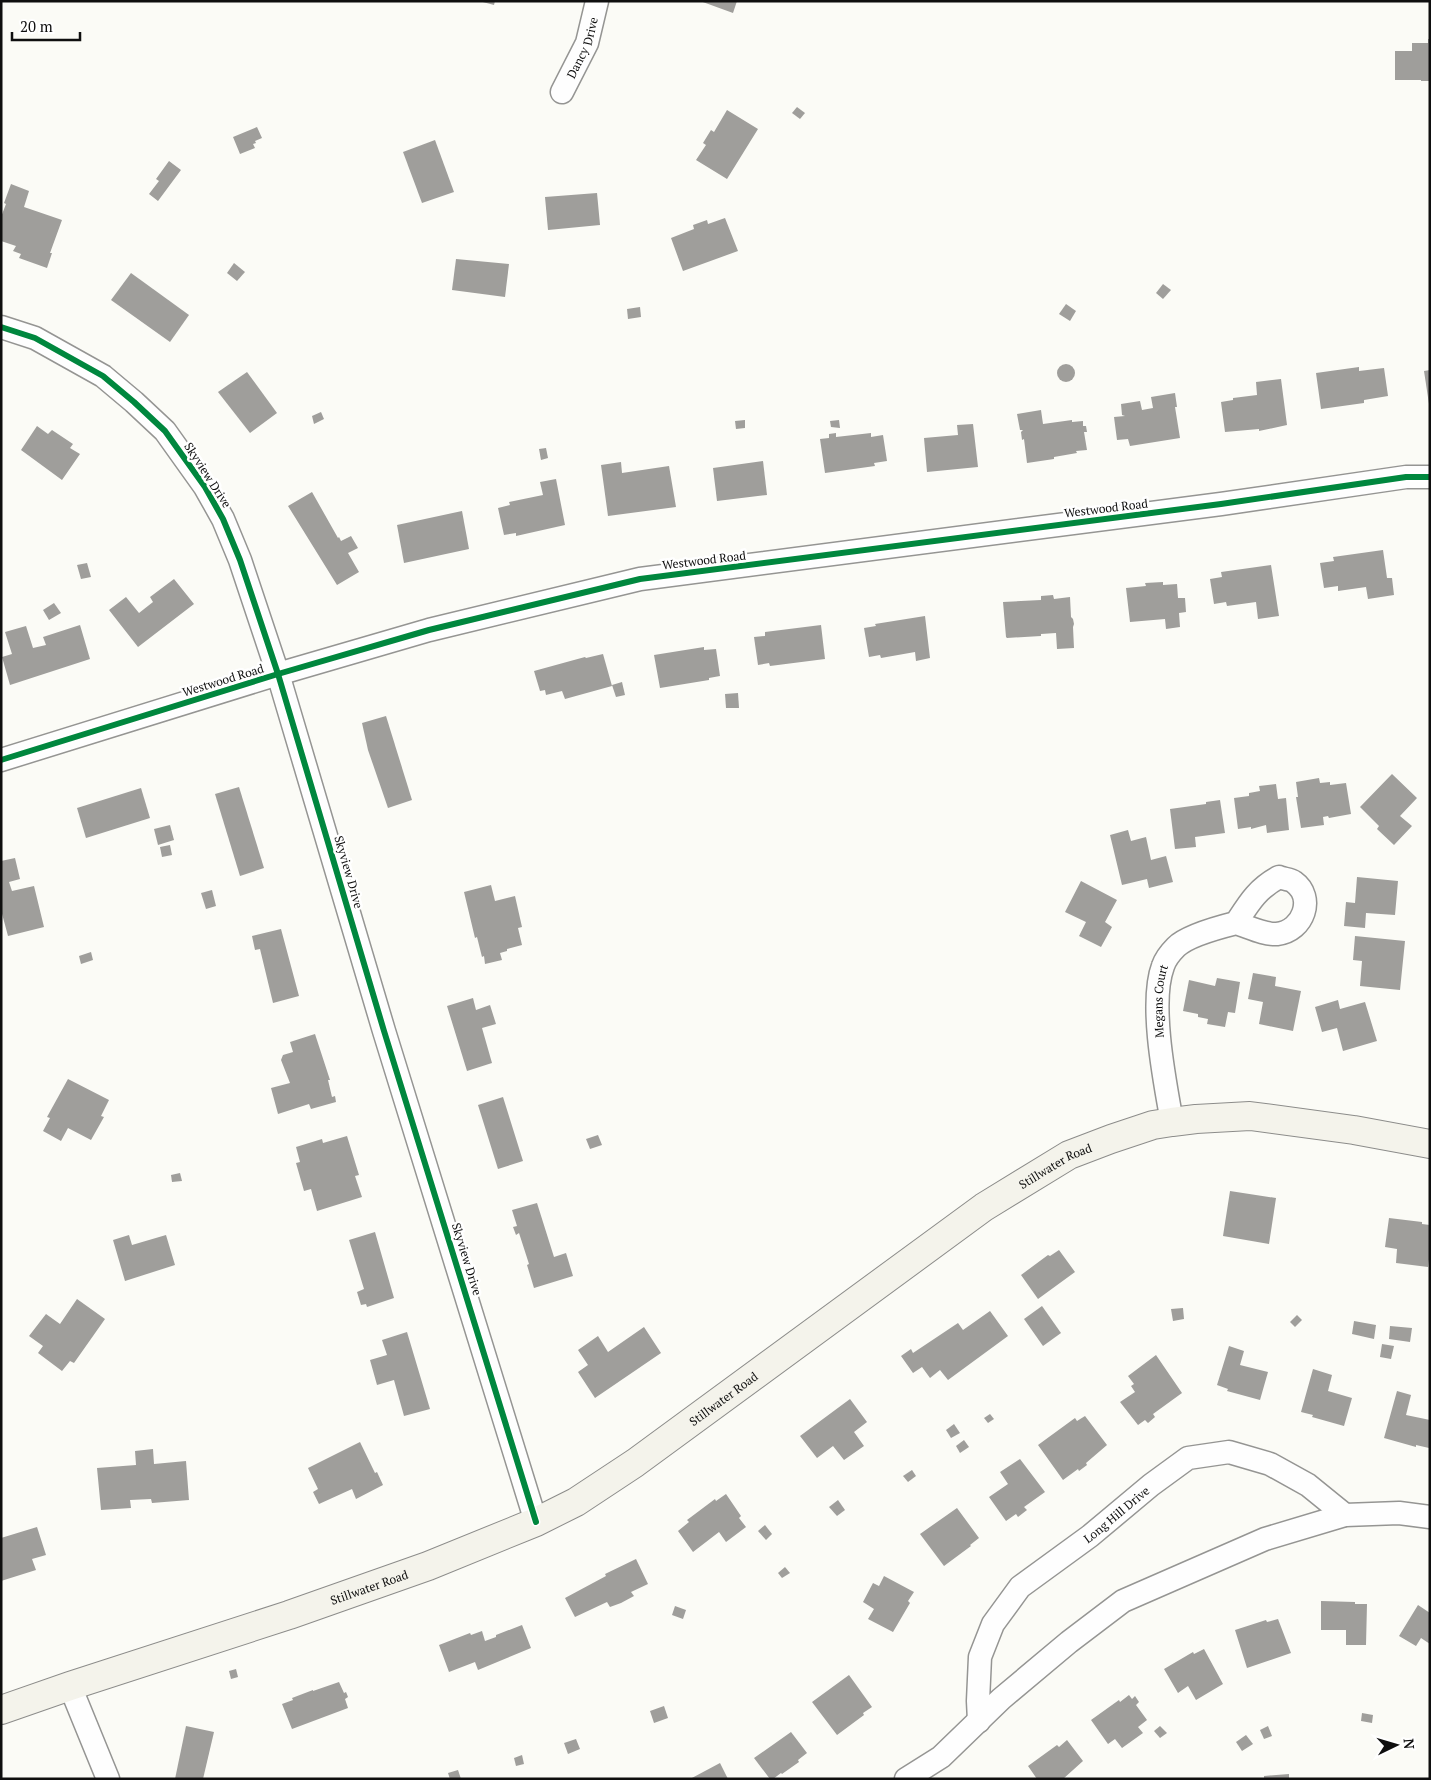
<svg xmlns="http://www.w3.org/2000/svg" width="1431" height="1780" font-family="'PT Serif',serif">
  <rect width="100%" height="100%" fill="#fbfbf6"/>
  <g fill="#9f9e9b">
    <path d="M479,1H495L494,5Z"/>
    <path d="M700,1H737L733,13Z"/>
    <path d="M1428,39H1430V81H1421V80H1395V51H1412V43H1428Z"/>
    <path d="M797,107L805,113L800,119L792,113Z"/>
    <path d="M727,110L758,129L727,179L696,160L706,145L703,143L711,130L714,132Z"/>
    <path d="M257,127L262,138L255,141L256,143L253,144L255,148L240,154L233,137Z"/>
    <path d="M435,140L454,192L422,203L403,152Z"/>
    <path d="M169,161L181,170L158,201L149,194L159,181L156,179Z"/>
    <path d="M11,184L29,191L24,207L62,220L50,253H52L47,268L19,258L21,254L13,251L16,246L1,241V217L6,204L4,203Z"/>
    <path d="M597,193L600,225L548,230L545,197Z"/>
    <path d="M725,218L738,251L683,271L671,238L694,229L693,225L707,220L708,224Z"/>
    <path d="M456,259L509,264L505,297L452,290Z"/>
    <path d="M234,263L245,272L237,281L227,273Z"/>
    <path d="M131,273L189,315L170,342L111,300Z"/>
    <path d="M1163,284L1171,290L1163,299L1156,293Z"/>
    <path d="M1066,304L1076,311L1070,321L1059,314Z"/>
    <path d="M640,307L641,317L628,319L627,309Z"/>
    <circle cx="1066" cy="373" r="9"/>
    <path d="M1359,367V371L1384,368L1388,396L1364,400V403L1321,409L1316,373Z"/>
    <path d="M1430,370V404H1429L1424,371Z"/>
    <path d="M247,372L277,413L250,433L218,392Z"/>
    <path d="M1281,379L1287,425L1259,431V429L1225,432L1221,402L1233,400V398L1257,395L1256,382Z"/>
    <path d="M1175,393L1177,407H1175L1180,438L1130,446L1128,439L1117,440L1114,417L1125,416L1122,415L1121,404L1140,401L1142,410L1153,408L1151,397Z"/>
    <path d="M1041,410L1043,424L1072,420V422L1083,421V426H1086L1087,432H1084L1087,450L1076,451L1077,453L1054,457V459L1027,463L1024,439L1022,440L1021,432L1023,430H1020L1017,414Z"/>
    <path d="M321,412L324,419L314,424L312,416Z"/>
    <path d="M745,420V428L736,429L735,421Z"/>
    <path d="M839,420L840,428L831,427L830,421Z"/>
    <path d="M973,424L978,467L927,472L924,438L958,435L957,425Z"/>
    <path d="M37,426L48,434L52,430L73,444L70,448L80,454L62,480L21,450Z"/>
    <path d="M836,433V437L871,433V437L883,435L887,461L874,463L875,466L825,473L820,439L829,438V434Z"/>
    <path d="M546,448L548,458L541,460L539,449Z"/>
    <path d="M763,461L767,495L717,501L713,468Z"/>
    <path d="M621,462L622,473L669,466L676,507L608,516L601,465Z"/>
    <path d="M556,479L565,525L516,536V533L504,535L498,508L510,505L509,502L543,495L540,482Z"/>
    <path d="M312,492L338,538L339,537L341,541L351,536L358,548L348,553L359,572L337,585L288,506Z"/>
    <path d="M462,511L469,549L404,563L397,525Z"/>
    <path d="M1383,550L1387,578H1392L1394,595L1368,599L1366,587L1338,591V586L1324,588L1320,563L1334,561L1333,557Z"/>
    <path d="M87,563L91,577L81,579L77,565Z"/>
    <path d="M1271,565L1279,616L1258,619L1256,602L1227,606L1226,602L1214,604L1210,579L1222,577L1221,572Z"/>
    <path d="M174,579L194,604L138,647L109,610L126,597L139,613L153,602L150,597Z"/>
    <path d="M1163,582V585L1177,584L1178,598H1185L1186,612L1179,613L1180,627L1166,629L1165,619L1130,622L1126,588L1146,586L1145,583Z"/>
    <path d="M1053,595L1054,599L1070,597L1071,617L1073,619L1074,624L1073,627L1074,648L1057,649L1056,633L1041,634V636L1007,638L1006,637L1003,602L1041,600V596Z"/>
    <path d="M54,603L61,613L49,620L43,610Z"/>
    <path d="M925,616L930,658L916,661L915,652L881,658L880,655L869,657L864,628L876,626L875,624Z"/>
    <path d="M80,625L90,659L10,685L2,657L12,654L5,632L26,626L33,648L46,645L43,637Z"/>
    <path d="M821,625L825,659L770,666L769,663L758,665L754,637L765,636V632Z"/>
    <path d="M704,647V650L716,649L720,676L709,678V680L660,688L654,655Z"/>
    <path d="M603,654L612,686L565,699L562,691L546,695L545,690L540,691L534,671L574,660L585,657L586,658Z"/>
    <path d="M622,682L625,695L616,697L612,685Z"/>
    <path d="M738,693L739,708H726L725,694Z"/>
    <path d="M386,716L412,800L388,808L368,750L362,723Z"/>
    <path d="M1392,774L1417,798L1400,816L1412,826L1394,845L1377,829L1379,826L1360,807Z"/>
    <path d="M1319,778L1320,783L1330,782V785L1346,783L1351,814L1329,818L1328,816L1323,817L1324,825L1301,828L1296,797H1298L1296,782Z"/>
    <path d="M1276,784L1278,799L1286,798L1289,830L1267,833L1266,825L1251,829V827L1238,829L1234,798L1249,796V793L1260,791L1259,786Z"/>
    <path d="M239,787L264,868L240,876L215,794Z"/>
    <path d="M141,788L150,818L86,838L77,808Z"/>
    <path d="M1220,800L1225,833L1195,837L1196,847L1175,849L1170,809L1206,804V802Z"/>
    <path d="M170,825L174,840L158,845L154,829Z"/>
    <path d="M1128,830L1131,841L1146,837L1151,860L1166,856L1173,882L1149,888L1147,879L1122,885L1110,835Z"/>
    <path d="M170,845L172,855L162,857L160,847Z"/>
    <path d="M15,858L20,879L9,882L12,891L34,886L44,927L8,936L1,910V861Z"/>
    <path d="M1357,877L1398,881L1395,915L1366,913L1365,928L1344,926L1346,902L1355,903Z"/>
    <path d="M1081,881L1117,900L1105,922L1112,927L1101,947L1079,936L1086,922L1065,912Z"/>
    <path d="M491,885L495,901L515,896L522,927L518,928L522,945L507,949V951L500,953L502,960L485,964L484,956L482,957L477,937L475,938L464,892Z"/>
    <path d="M212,890L216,906L206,909L201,893Z"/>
    <path d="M281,929L299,996L273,1003L260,949L255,950L252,936Z"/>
    <path d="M1355,936L1405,941L1400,990L1360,986L1362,961L1353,960Z"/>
    <path d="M91,952L93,960L81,964L79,956Z"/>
    <path d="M1253,973L1276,977L1275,986L1301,991L1293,1031L1259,1024L1263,1002L1248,999Z"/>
    <path d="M1217,978L1240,982L1235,1013L1228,1012L1225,1027L1207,1024L1208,1019L1198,1017V1014L1183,1011L1189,980L1215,986Z"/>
    <path d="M473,998L476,1010L490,1005L496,1024L482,1028L492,1063L467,1071L447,1006Z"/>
    <path d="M1338,1000L1340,1009L1365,1002L1377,1041L1343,1051L1337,1028L1322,1032L1315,1007Z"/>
    <path d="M315,1034L330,1080H328L332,1097L335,1096L336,1102L311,1109L309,1104L278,1114L271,1088L290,1083L281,1060L283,1055L293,1052L290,1042Z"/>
    <path d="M68,1079L109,1100L101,1116L104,1117L91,1140L68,1128L61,1141L43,1131L50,1118L47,1117Z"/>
    <path d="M503,1097L523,1161L498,1169L478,1105Z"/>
    <path d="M598,1135L602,1145L590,1149L586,1139Z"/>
    <path d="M347,1136L359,1175L355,1176L362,1197L317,1211L311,1189L304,1191L296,1163L300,1162L296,1147L322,1139L323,1143Z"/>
    <path d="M180,1173L182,1181L172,1182L171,1175Z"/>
    <path d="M1230,1191L1276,1198L1269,1244L1223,1236Z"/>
    <path d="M537,1203L554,1257L566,1253L573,1276L534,1288L527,1265L529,1264L519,1233L516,1235L513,1227L517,1226L512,1210Z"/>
    <path d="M1389,1218L1422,1222V1224L1430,1225V1252L1428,1267L1396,1263L1397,1249L1385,1247Z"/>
    <path d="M375,1232L394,1298L367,1307L366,1304L361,1305L357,1292L364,1289L349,1240Z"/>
    <path d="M129,1235L132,1245L166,1235L175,1265L125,1281L113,1240Z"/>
    <path d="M1059,1250L1075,1272L1038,1299L1021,1275L1048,1255L1050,1256Z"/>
    <path d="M77,1299L105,1319L74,1363L70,1361L62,1371L38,1353L43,1346L29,1336L46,1314L60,1324Z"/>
    <path d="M1042,1306L1061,1333L1043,1346L1024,1319Z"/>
    <path d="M1183,1308L1184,1319L1173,1321L1171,1309Z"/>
    <path d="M990,1311L1008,1336L948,1380L940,1370L930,1378L922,1367L913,1373L901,1356L911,1349L913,1353L958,1323L963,1330Z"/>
    <path d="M1297,1315L1302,1320L1295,1327L1290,1322Z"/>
    <path d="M1354,1321L1376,1325L1374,1339L1352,1334Z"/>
    <path d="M1390,1326L1412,1328L1410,1342L1389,1339Z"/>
    <path d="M644,1327L661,1353L595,1398L578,1372L588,1365L578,1350L598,1336L608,1352Z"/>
    <path d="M407,1332L430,1409L404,1416L394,1380L377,1385L370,1360L387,1355L382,1340Z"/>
    <path d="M1382,1344L1394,1346L1391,1359L1380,1357Z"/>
    <path d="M1229,1346L1244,1351L1240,1365L1268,1372L1260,1400L1227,1391L1228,1389L1217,1385Z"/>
    <path d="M1156,1355L1182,1393L1153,1414L1155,1417L1148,1423L1145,1420L1138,1425L1120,1402L1135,1392L1131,1386L1134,1384L1128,1376Z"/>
    <path d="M1313,1369L1332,1375L1328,1391L1352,1398L1344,1426L1312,1417L1313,1415L1301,1412Z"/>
    <path d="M1397,1391L1411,1395L1406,1415L1430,1420L1429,1448L1416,1445V1447L1384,1438Z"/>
    <path d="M850,1399L867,1422L854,1432L864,1446L844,1460L833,1446L817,1458L800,1436Z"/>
    <path d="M990,1414L994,1419L988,1423L984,1418Z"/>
    <path d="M1085,1416L1107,1445L1086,1463L1087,1465L1079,1471L1078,1469L1063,1480L1038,1445L1075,1418L1077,1421Z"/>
    <path d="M954,1424L960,1433L951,1438L946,1430Z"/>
    <path d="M964,1440L969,1447L960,1453L956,1446Z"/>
    <path d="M360,1442L375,1473L377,1472L383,1485L356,1499L352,1489L319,1504L313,1492L318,1489L308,1468Z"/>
    <path d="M153,1449L154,1464L186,1461L189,1500L152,1503L151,1499L130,1500L131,1508L101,1510L97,1468L136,1465L135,1451Z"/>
    <path d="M1020,1459L1045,1492L1024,1507L1027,1510L1018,1517L1016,1514L1006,1521L989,1497L1008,1484L1000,1472Z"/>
    <path d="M912,1470L916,1476L908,1482L903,1476Z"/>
    <path d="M726,1494L741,1516L739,1518L746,1527L726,1542L719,1532L693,1552L678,1531L689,1522L687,1520L715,1499L716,1501Z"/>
    <path d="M838,1500L845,1510L837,1516L829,1507Z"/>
    <path d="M957,1508L979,1538L970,1545L971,1546L944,1566L920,1534Z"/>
    <path d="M765,1525L772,1534L766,1540L758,1531Z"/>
    <path d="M37,1527L46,1555L32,1559L36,1570L1,1581V1538Z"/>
    <path d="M636,1559L648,1584L631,1592L634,1596L621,1603L610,1607L607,1602L575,1617L565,1598L606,1576L605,1574Z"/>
    <path d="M785,1567L790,1573L782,1578L778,1573Z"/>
    <path d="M884,1576L914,1592L908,1601L910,1603L893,1632L868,1619L874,1609L863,1602L873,1583L879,1586Z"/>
    <path d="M1321,1601L1355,1602V1604H1367L1366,1645H1346V1630H1321Z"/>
    <path d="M1418,1605L1430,1613V1644L1421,1638L1416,1646L1399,1636Z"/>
    <path d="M675,1606L686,1610L683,1619L672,1615Z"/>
    <path d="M1278,1619L1291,1653L1247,1668L1235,1630L1266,1620L1267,1622Z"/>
    <path d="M522,1625L531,1648L478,1670L475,1662L449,1672L439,1645L470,1633L471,1635L482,1631L485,1641L496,1637V1635Z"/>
    <path d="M1204,1649L1223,1684L1196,1700L1188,1686L1178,1693L1164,1669L1193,1652L1194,1654Z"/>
    <path d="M236,1669L238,1677L231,1679L229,1671Z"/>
    <path d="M849,1675L872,1707L863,1713L864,1715L837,1735L812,1702Z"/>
    <path d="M339,1682L344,1693L346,1692L348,1697L345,1699L348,1708L292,1729L282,1704L293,1700L292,1698L313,1690V1691Z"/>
    <path d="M1129,1695L1132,1699L1135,1696L1139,1702L1136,1705L1147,1720L1138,1727L1143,1733L1122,1748L1115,1739L1108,1744L1091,1720L1119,1700L1120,1702Z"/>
    <path d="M664,1706L668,1718L654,1723L650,1711Z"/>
    <path d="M1362,1713L1373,1715L1372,1723L1361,1721Z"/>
    <path d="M186,1726L214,1732L203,1779H175Z"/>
    <path d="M1160,1726L1167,1733L1160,1738L1154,1731Z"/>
    <path d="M1268,1726L1272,1736L1264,1739L1260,1730Z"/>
    <path d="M791,1732L807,1753L798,1760L799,1762L782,1774L781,1773L773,1779H770L754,1758Z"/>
    <path d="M1246,1735L1253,1744L1242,1751L1236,1742Z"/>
    <path d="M576,1739L580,1749L568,1754L564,1743Z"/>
    <path d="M1067,1740L1083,1761L1063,1779H1037L1028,1766L1057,1745L1059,1747Z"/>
    <path d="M522,1755L524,1764L516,1766L514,1758Z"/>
    <path d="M720,1763L728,1779H690Z"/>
    <path d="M458,1770L461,1779H450L448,1773Z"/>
    <path d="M1289,1774V1779H1264V1776Z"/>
  </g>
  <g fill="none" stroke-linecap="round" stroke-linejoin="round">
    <defs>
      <g id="street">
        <path id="s1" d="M562,92L587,43L597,1"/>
        <path d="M1,327L35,338L103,376L134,402L165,431L205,487L223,519L240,560L278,674L384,1031L536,1522"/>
        <path d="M1,760L278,674L429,630L640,579L1221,504L1406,477H1430"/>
        <path id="s2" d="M1172,1122C1165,1083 1149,1003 1163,966C1165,960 1171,952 1176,947C1187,936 1220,927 1236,923C1249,903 1257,889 1279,877C1283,879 1290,879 1294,882C1315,897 1304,931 1277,934C1264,935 1249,927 1236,923"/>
        <path d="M70,1686L108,1779"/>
        <path id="s3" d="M979,1721L978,1701L980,1657L993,1624L1020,1587L1090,1536L1151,1485L1188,1458L1229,1452L1270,1464L1308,1485L1345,1515"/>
        <path d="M906,1779L941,1757L1001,1699L1069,1642L1123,1601L1265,1539L1345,1515L1399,1513L1430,1517"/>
      </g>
      <g id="secondary">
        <path id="s4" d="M1,1710L70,1686L289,1615L428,1566L536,1522L576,1502L635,1463L984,1207L1069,1155L1111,1139L1153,1125L1172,1122L1196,1119L1250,1116L1354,1130L1430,1144"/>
      </g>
    </defs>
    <use href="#street" stroke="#959593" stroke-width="25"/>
    <use href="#secondary" stroke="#8c8c8a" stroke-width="30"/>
    <use href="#street" stroke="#fefefe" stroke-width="22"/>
    <use href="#secondary" stroke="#f4f3eb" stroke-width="28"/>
    <defs>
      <g id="cycleway">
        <path d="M1,327L35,338L103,376L134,402L165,431L205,487L223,519L240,560L278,674L384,1031L536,1522"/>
        <path d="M1,760L278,674L429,630L640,579L1221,504L1406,477H1430"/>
      </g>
    </defs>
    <use href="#cycleway" stroke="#fff" stroke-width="9"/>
    <use href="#cycleway" stroke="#00873e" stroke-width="6"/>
  </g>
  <g text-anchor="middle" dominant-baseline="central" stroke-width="5" stroke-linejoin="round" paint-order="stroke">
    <g font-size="12" fill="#0f0f0f" stroke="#fff">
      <text stroke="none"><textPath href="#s1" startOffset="49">Dancy Drive</textPath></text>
      <text transform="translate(208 475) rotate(57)">Skyview Drive</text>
      <text transform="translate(1106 508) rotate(-7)">Westwood Road</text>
      <text transform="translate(704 560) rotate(-7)">Westwood Road</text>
      <text transform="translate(223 680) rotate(-17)">Westwood Road</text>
      <text transform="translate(349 872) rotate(74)">Skyview Drive</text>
      <text stroke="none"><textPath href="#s2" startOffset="122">Megans Court</textPath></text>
      <text stroke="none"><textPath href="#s4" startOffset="1198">Stillwater Road</textPath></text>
      <text transform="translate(467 1259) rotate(73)">Skyview Drive</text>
      <text stroke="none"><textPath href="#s4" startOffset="792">Stillwater Road</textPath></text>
      <text stroke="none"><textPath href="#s3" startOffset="266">Long Hill Drive</textPath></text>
      <text stroke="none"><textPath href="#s4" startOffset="388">Stillwater Road</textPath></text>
    </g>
  </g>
  <rect width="1431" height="1780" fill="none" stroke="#0f0f0f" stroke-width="5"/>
  <g transform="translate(1396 1745) rotate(85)" stroke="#ffffff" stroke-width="4" paint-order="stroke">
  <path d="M0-4L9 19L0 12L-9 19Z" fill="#0f0f0f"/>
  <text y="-8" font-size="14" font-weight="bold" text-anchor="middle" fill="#0f0f0f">N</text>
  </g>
  <path d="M12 32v8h68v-8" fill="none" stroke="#0f0f0f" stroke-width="2.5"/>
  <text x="20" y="32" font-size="15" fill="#0f0f0f" stroke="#ffffff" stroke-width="4" paint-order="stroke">20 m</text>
</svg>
